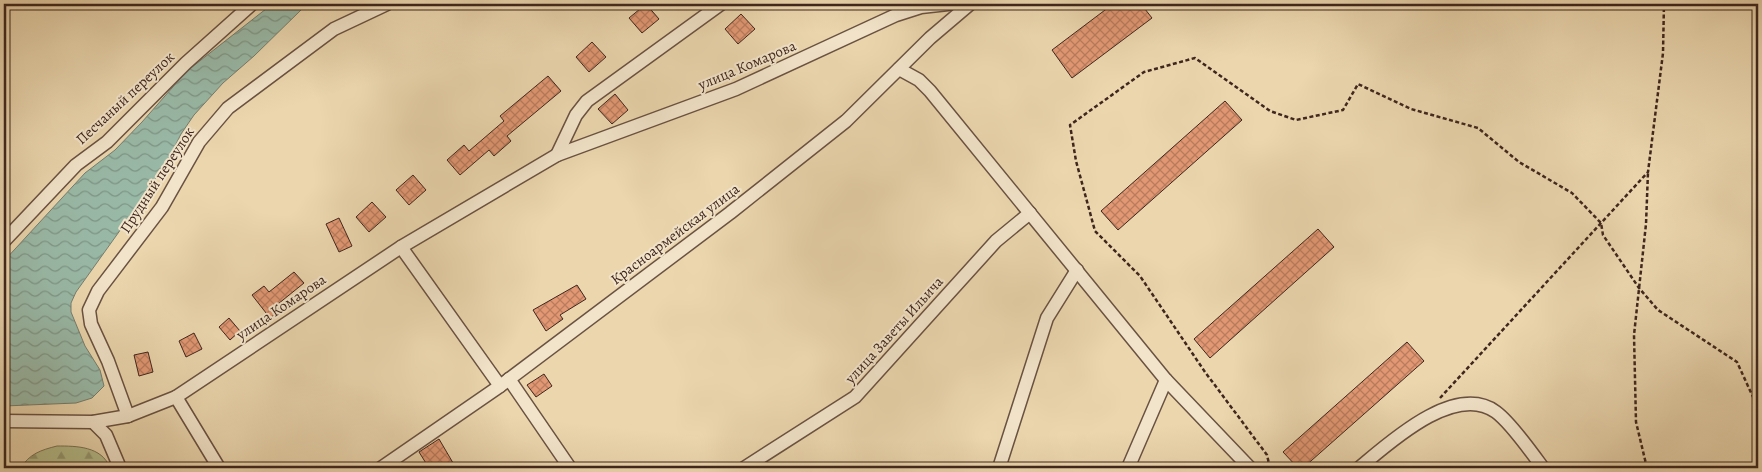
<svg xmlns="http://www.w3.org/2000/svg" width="1762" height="472" font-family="Alegreya,serif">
  <defs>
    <pattern id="forest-firs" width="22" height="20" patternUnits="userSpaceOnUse" patternTransform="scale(1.25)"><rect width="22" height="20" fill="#b5be8c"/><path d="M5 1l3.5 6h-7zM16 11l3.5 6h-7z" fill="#959a72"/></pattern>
    <pattern id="water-waves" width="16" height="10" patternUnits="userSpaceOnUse" patternTransform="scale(1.25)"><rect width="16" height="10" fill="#99b9a7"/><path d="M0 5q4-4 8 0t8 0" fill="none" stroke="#7e9687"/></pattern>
    <pattern id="building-cross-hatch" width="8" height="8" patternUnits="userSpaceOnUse" patternTransform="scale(1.25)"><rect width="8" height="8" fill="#e29873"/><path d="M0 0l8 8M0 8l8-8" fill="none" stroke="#b97c5e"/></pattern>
  </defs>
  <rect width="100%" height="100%" fill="#ebd6ae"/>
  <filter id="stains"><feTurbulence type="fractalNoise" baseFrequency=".004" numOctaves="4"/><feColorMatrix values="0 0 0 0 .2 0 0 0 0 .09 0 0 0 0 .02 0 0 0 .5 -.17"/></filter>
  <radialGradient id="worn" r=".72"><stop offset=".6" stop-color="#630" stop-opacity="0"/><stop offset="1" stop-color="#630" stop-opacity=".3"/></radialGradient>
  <path fill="url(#forest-firs)" stroke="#7a7255" d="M57,446C76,446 102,446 110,468H21C29,454 41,450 57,446Z"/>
  <path fill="url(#water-waves)" stroke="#757e70" d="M298,4L301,10L254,56L223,83L194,115L181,134L169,158L136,208L76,292L71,303V312L85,346L100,370L104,386L92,398L76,403L4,406V261L85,173L115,150L142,122L187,71L271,5Z"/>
  <g fill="url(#building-cross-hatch)" stroke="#3f261e">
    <path d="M646,4L659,19L642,33L629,18Z"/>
    <path d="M1113,4H1141L1152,18L1072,78L1052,50Z"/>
    <path d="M741,14L755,29L738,44L725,29Z"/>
    <path d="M592,42L606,57L589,72L576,57Z"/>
    <path d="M548,76L561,91L507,136L511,141L494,156L489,150L460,175L447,160L464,145L469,151L504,121L500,116Z"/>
    <path d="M615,94L628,110L612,124L598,109Z"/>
    <path d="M1225,101L1242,120L1118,230L1101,211Z"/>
    <path d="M413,175L426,190L409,205L396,190Z"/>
    <path d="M372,202L386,217L369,232L356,217Z"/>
    <path d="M339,218L352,246L339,252L326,224Z"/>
    <path d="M1318,229L1334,247L1210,358L1194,339Z"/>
    <path d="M294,272L304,283L278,304L282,309L270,318L252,295L264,286L269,292Z"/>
    <path d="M577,285L586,299L560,315L563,319L546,331L533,310Z"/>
    <path d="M229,318L240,331L230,340L219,327Z"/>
    <path d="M194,333L202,349L186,357L179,341Z"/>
    <path d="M1407,342L1424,361L1303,468H1298L1283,452Z"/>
    <path d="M148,352L153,372L139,376L134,355Z"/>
    <path d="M544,374L552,386L536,397L527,385Z"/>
    <path d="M439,439L456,468H429L419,452Z"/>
  </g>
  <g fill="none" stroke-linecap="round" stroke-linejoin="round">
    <defs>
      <g id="minor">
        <path d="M899,69L919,80L930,91L1166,380L1250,468"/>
        <path d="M557,155L576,115L587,101L721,4"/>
        <path d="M4,241L76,165L107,142L186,63L252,4"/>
        <path d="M401,247L500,386"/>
        <path d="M509,379L570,468"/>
        <path d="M176,397L219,468"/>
        <path d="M128,416L108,361L91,324L89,310L98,291L162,207L199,142L228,108L334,29L387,4"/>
        <path d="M4,421L93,422L128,416L176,397L401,247L557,155L736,89L896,15L921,7L948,4"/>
        <path d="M93,422L106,435L120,468"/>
        <path d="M381,468L500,386L730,213L846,121L930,38L970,4"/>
        <path d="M744,468L855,397L996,241L1030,213"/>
        <path d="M999,468L1047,318L1077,270"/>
        <path d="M1128,468L1166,380"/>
        <path d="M1359,468C1389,443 1455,382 1496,412C1511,423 1532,453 1543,468"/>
      </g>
    </defs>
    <use href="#minor" stroke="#6a5242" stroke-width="15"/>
    <g stroke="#3f261e" stroke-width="2.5" stroke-dasharray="4 2.5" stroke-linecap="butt">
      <path d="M1440,398L1648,172L1663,53L1664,4"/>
      <path d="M1270,468L1267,455L1205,372L1140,276L1095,231L1076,161L1070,125L1144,72L1195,58L1270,111L1296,120L1343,110L1358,84L1411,109L1478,128L1519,162L1572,193L1601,223L1603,235L1639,288L1658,310L1737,362L1758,408"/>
      <path d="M1647,468L1636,422L1634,335L1646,224L1648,172"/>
    </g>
    <use href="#minor" stroke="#f2e4ca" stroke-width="12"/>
  </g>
  <g text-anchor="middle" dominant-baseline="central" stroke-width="4" stroke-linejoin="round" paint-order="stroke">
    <g font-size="15" fill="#3f261e" stroke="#f2e4ca">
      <text transform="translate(747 65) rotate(-23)">улица Комарова</text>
      <text transform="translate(125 98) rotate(-43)">Песчаный переулок</text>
      <text transform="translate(157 180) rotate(-57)">Прудный переулок</text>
      <text transform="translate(675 234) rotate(-37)">Красноармейская улица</text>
      <text transform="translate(281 307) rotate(-34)">улица Комарова</text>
      <text transform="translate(894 330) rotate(-48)">улица Заветы Ильича</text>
    </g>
  </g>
  <rect width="1762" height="472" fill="none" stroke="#ebd6ae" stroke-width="20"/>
  <rect x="5" y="5" width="1752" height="462" fill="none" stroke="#3f261e" stroke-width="2.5"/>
  <rect x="10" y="10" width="1742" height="452" fill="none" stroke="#3f261e"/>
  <rect width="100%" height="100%" filter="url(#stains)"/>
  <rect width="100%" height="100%" fill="url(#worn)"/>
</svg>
